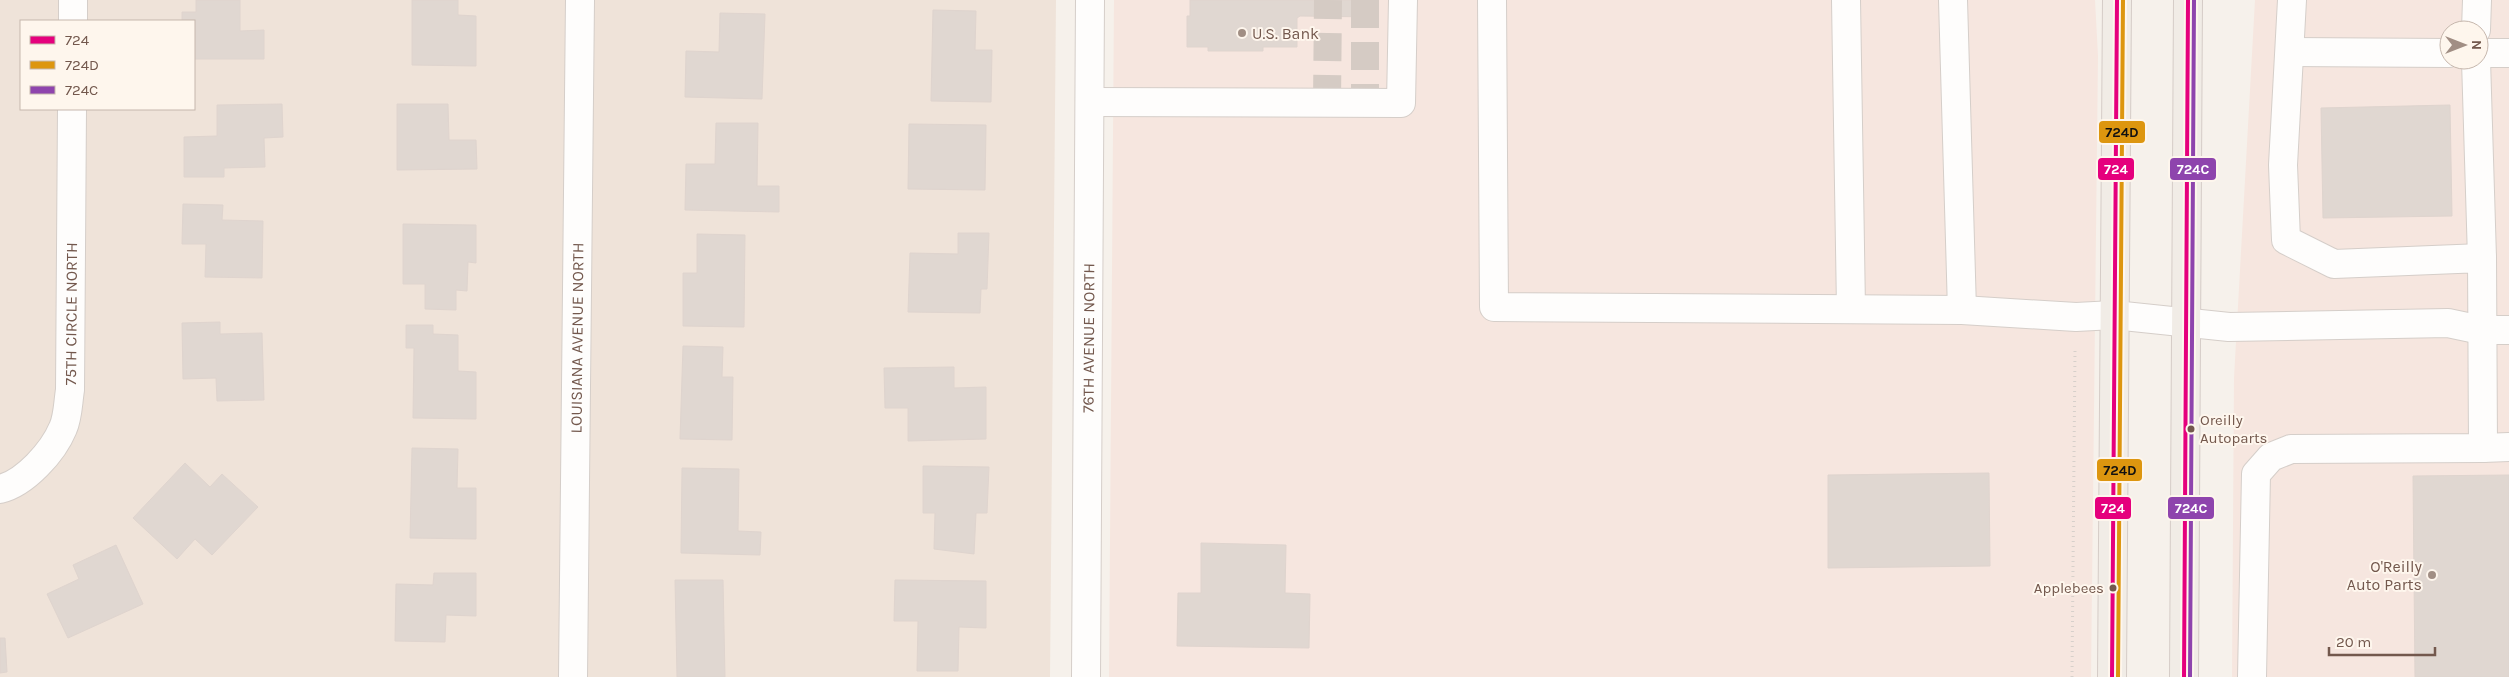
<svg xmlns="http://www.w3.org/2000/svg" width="2509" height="677" font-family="Karla,sans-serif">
  <rect width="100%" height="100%" fill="#f6f1eb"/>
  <path fill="#efe3d9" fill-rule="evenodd" d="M0,0H1056L1050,677H0ZM21,21H194V109H21Z"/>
  <g fill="#f6e6df" fill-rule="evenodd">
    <path d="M1114,0H2095L2098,56L2091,677H1109Z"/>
    <path d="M2255,0H2509V677H2232L2234,378ZM2449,30H2479V60H2449Z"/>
  </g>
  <g fill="#e0d7d1" stroke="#dfd4ce">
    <path d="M196,0H240V31L264,30V59H194V21H182V12H196Z"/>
    <path d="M412,0H458V15L476,16V66L412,65Z"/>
    <path d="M1190,0H1376V17L1300,16L1297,18V47H1263V51H1208V47H1187V16H1190Z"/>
    <path d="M933,10L976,11L975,50H992L991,102L931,101Z"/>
    <path d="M720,13L765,14L762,99L685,97L686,51L719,52Z"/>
    <path d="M282,104L283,137L264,138L265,167L224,168V177H184V137L217,136V105Z"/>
    <path d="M397,104H448L449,140H476L477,169L397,170Z"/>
    <path d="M2450,105L2452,216L2323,218L2321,108Z"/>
    <path d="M716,123H758L757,186H779V212L685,210L686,164H715Z"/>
    <path d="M909,124L986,125L985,190L908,189Z"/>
    <path d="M183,204L223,205L222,220L263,221L262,278L205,277L206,244H182Z"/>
    <path d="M403,224L476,225V263L468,262L467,291L456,290V310L425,309V284H403Z"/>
    <path d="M958,233H989L987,289H981L980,313L908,312L910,253L958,254Z"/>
    <path d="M697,234L745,235L744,327L683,326V273H697Z"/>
    <path d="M220,322V334L262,333L264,400L217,401L216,378L183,379L182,323Z"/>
    <path d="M406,325H433V334L458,335V371L476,372V419L413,418L414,348H406Z"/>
    <path d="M683,346L723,347L722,377H733L732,440L680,439Z"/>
    <path d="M954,367V388L986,387V439L908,441V408H885L884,368Z"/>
    <path d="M412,448L458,449L457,488H476V539L410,538Z"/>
    <path d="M185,463L210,487L222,474L258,507L212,555L195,539L177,559L133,518Z"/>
    <path d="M923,466L989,467L987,513H976L974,554L934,549L935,513H923Z"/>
    <path d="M682,468L739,469L738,531L761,532L760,555L681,553Z"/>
    <path d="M1989,473L1990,566L1828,568V475Z"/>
    <path d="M2509,475V677H2415L2413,476Z"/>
    <path d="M1201,543L1286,545L1285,593L1310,594L1309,648L1177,646L1178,593H1201Z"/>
    <path d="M116,545L143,604L68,638L47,594L79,579L73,565Z"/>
    <path d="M434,573H476V616L446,615L445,642L395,641L396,584L433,585Z"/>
    <path d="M675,580H723L725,677H677Z"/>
    <path d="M895,580L986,581V628L959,627L958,671H917L918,621H894Z"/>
    <path d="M0,638H5L7,672L0,673Z"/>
  </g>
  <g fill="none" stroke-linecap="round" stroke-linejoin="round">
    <g stroke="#d5cbc4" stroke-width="28" stroke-dasharray="28 14" stroke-linecap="butt">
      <path d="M1365,0V103"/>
      <path d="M1327,103L1328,0"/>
    </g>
    <defs>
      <g id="minor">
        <path d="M1492,0L1494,307L1962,310L1953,0"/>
        <path d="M1846,0L1851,309"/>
        <path d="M73,21V0"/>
        <path d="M2476,30L2477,0"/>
        <path d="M2290,52L2449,53"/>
        <path d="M2479,53H2509"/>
        <path d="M2476,60L2482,258"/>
        <path d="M1090,102L1401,103L1403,0"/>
        <path d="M1962,310L2076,317L2114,315L2229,327L2448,323L2481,330H2509"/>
        <path d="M2483,448L2509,447"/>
        <path id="s1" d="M0,489C25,483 53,452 63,428C68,417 68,402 70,390L72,109"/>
        <path id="s2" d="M573,677L580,0"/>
        <path id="s3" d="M1086,677L1090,0"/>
        <path d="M2252,677L2256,474L2271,457L2291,449L2483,448L2482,258L2334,264L2286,240L2283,165L2292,0"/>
      </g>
      <g id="major">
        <path d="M2112,677L2117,0"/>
        <path d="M2184,677L2188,0"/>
      </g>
    </defs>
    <use href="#minor" stroke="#d5cec9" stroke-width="30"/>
    <use href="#major" stroke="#d5ccc7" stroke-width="30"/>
    <path stroke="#d7d0cb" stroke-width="3" stroke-dasharray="1 4" stroke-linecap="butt" d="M2072,677L2075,350"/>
    <use href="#minor" stroke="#fefdfc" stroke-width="28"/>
    <use href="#major" stroke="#f1ece6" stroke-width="28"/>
    <defs>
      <g id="bus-1">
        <path d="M2112,677L2117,0"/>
        <path d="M2184,677L2188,0"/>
      </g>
      <path id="bus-2" d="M2118,677L2123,0"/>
      <path id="bus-3" d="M2190,677L2194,0"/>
    </defs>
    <use href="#bus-1" stroke="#fef6ed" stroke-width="8"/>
    <use href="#bus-2" stroke="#fef6ed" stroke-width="8"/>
    <use href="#bus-3" stroke="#fef6ed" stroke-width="8"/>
    <use href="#bus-1" stroke="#e5007d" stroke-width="4"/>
    <use href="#bus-2" stroke="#dd960f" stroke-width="4"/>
    <use href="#bus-3" stroke="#8e44ad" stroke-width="4"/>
  </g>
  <g fill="#a18e84" stroke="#fef6ed" stroke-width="2">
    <circle cx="1242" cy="33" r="5"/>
    <circle cx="2432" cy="575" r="5"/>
  </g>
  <g fill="#73584d" stroke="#fef6ed" stroke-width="2">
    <circle cx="2191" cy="429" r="4.5"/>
    <circle cx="2113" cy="588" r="4.5"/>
  </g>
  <g text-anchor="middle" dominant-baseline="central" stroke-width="4" stroke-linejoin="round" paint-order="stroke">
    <g font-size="15" fill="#73584d" stroke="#fef6ed" text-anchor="start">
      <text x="2200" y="420">Oreilly<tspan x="2200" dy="18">Autoparts</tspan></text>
      <text x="2104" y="588" text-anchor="end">Applebees</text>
    </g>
    <g font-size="16" fill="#73584d" stroke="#fef6ed" text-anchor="start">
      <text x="1252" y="33">U.S. Bank</text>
      <text x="2422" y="566" text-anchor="end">O'Reilly<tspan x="2422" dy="18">Auto Parts</tspan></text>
    </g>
    <g font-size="16" fill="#73584d" stroke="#fef6ed">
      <text stroke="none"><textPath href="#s1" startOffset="205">75TH CIRCLE NORTH</textPath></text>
      <text stroke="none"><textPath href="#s2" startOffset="339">LOUISIANA AVENUE NORTH</textPath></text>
      <text stroke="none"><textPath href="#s3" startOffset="339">76TH AVENUE NORTH</textPath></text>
    </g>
  </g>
  <g stroke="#fef6ed" stroke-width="2">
    <rect x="2098" y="120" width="48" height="24" rx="5" fill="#dd960f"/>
    <rect x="2097" y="157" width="38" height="24" rx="5" fill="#e5007d"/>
    <rect x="2169" y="157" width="48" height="24" rx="5" fill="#8e44ad"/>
    <rect x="2096" y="458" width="47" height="24" rx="5" fill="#dd960f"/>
    <rect x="2094" y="496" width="38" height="24" rx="5" fill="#e5007d"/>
    <rect x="2167" y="496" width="48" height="24" rx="5" fill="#8e44ad"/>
  </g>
  <g font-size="14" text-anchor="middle" font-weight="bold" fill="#fff">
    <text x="2116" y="174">724</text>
    <text x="2193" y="174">724C</text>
    <text x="2113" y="513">724</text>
    <text x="2191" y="513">724C</text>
  </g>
  <g font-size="14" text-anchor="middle" font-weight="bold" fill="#111">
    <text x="2122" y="137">724D</text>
    <text x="2120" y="475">724D</text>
  </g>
  <rect x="20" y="20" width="175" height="90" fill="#fef6ed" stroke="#c6b7ad"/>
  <rect x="30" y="36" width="25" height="8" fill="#e5007d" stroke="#c6b7ad"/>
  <text x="65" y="45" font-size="15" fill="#73584d">724</text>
  <rect x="30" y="61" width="25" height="8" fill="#dd960f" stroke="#c6b7ad"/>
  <text x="65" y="70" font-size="15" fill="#73584d">724D</text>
  <rect x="30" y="86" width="25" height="8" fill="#8e44ad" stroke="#c6b7ad"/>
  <text x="65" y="95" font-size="15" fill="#73584d">724C</text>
  <g transform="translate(2464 45) rotate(90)"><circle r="24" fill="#fef6ed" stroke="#c6b7ad"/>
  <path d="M0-4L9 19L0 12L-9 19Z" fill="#a18e84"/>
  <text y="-8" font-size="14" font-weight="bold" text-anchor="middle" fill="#73584d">N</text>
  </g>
  <path d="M2329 647v8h106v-8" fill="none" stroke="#73584d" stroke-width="2.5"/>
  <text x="2336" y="647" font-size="15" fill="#73584d" stroke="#fef6ed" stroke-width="4" paint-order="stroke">20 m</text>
</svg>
